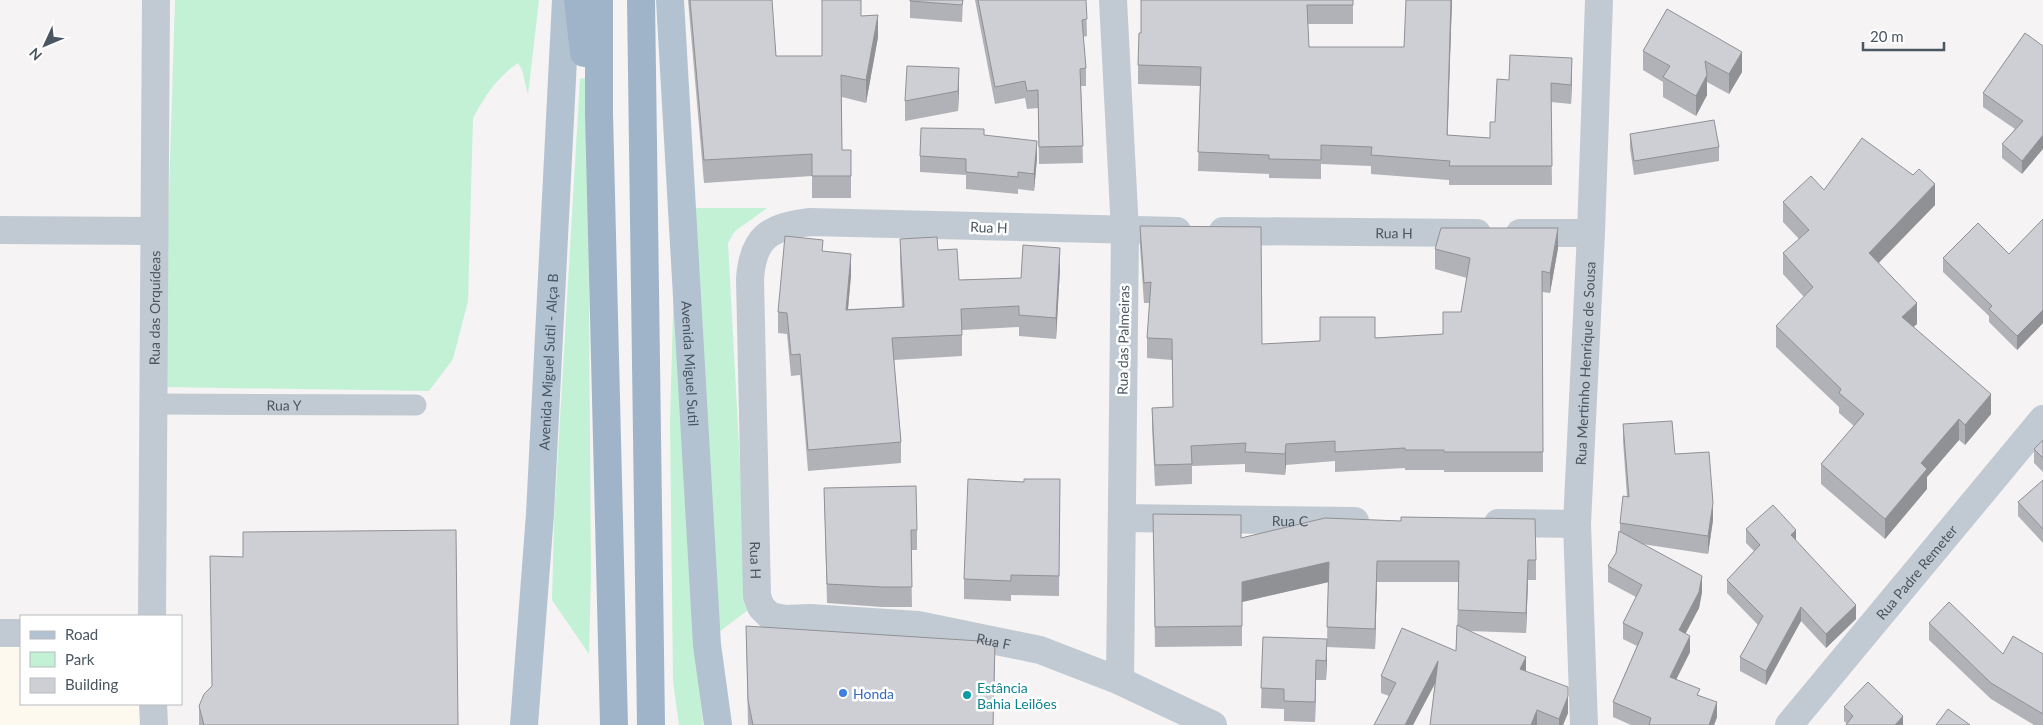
<svg xmlns="http://www.w3.org/2000/svg" width="2043" height="725" font-family="Lato,sans-serif">
  <rect width="100%" height="100%" fill="#f5f3f3"/>
  <path fill="#fdf9ef" d="M21,642V704H144L143,725H0V643Z"/>
  <g fill="#c3f1d5">
    <path d="M175,0H539L528,95L522,70L518,63C497,77 485,96 473,118L468,301L453,359L429,391L163,387Z"/>
    <path d="M585,78L588,166L591,575L589,654L552,600L554,521L580,79Z"/>
    <path d="M687,208H767L735,231L728,243L748,610L719,632Z"/>
    <path d="M674,278L699,686L703,725H679L673,681L670,422Z"/>
  </g>
  <g fill="none" stroke-linecap="round" stroke-linejoin="round">
    <path stroke="#c1cad2" stroke-width="21" id="s1" d="M153,404L416,405"/>
    <g stroke="#c1cad2" stroke-width="28">
      <path d="M1113,0L1125,231L1120,681"/>
      <path d="M0,230L154,231"/>
      <path id="s2" d="M1177,231L810,222C770,227 753,236 750,279L757,596L761,607L770,616L785,619L810,618L918,625L1040,650L1120,681L1213,725"/>
      <path id="s3" d="M1223,231L1477,233"/>
      <path d="M1520,233H1591"/>
      <path id="s4" d="M1122,518L1355,521"/>
      <path d="M1498,523L1577,524"/>
      <path id="s5" d="M152,616L156,0"/>
      <path d="M0,633H21"/>
      <path d="M153,704L154,725"/>
      <path id="s6" d="M1584,725L1577,524L1591,233L1599,0"/>
      <path id="s7" d="M1789,725L2043,419"/>
    </g>
    <g stroke="#b3c2d1" stroke-width="28">
      <path id="s8" d="M670,0L707,645L718,725"/>
      <path id="s9" d="M524,725L540,514L566,0"/>
    </g>
    <g stroke="#9fb4c9" stroke-width="28">
      <path d="M578,0L584,53"/>
      <path d="M599,0V113L614,725"/>
      <path d="M641,0L651,725"/>
    </g>
  </g>
  <g fill="#b0b2b7">
    <path d="M688,0H772L776,56H822L861,16L878,37L866,103L842,97V150H851V198H812V176L704,183Z"/>
    <path d="M910,0H963L962,22L910,18Z"/>
    <path d="M975,0H1086L1087,36L1083,37L1086,68V86H1081L1083,163L1039,164L1038,108L1027,109L1025,98L995,104Z"/>
    <path d="M1141,0H1353V24H1308L1309,47H1404L1452,0L1447,135L1490,138L1495,122L1509,80L1572,77L1571,104L1551,102L1552,185H1449V180L1371,174V166L1321,164V179L1269,178V174L1198,171L1200,86L1138,84V65L1141,33Z"/>
    <path d="M1667,9L1742,72L1729,94L1707,82V95L1696,116L1663,97V82L1643,70V51Z"/>
    <path d="M2025,33L2022,174L2002,158V144L2015,129L1983,107V93Z"/>
    <path d="M959,88L958,111L905,121V101Z"/>
    <path d="M1630,134L1719,147V161L1634,175L1630,148Z"/>
    <path d="M984,135L1037,158L1034,191L1018,189V194L966,189V175L920,172V156Z"/>
    <path d="M1824,190L1935,205L1878,263L1917,324L1913,327L1991,414L1965,445L1959,440L1927,477V489L1885,539L1821,484V464L1854,426L1839,413V407L1776,347V326L1804,297L1783,274V253L1799,239L1783,222V202Z"/>
    <path d="M2043,219V323L2017,350L1989,322V316L1943,272V258L2009,254Z"/>
    <path d="M1140,226L1262,344L1443,334L1461,312L1467,278L1435,269V249L1558,248L1550,293L1542,292L1543,472H1444V470H1405V468L1335,472V461L1286,465L1285,475L1245,472V464L1192,466V484L1155,486L1152,428V408L1173,407L1172,360L1147,358V338L1150,303H1144L1140,247Z"/>
    <path d="M900,239L938,250L959,280L1021,278L1060,269L1056,339L1019,336V327L962,330V356L894,360L901,442V463L808,471L800,375L791,376L787,334L778,333V312L823,251L851,275L848,309L902,307L900,260Z"/>
    <path d="M1623,424L1675,454L1713,520L1708,554L1642,544L1702,592L1699,608L1685,634L1690,652L1676,679L1700,696L1717,717L1714,725H1631L1613,717V702L1637,646L1623,639V623L1636,597L1608,582V566L1616,553L1620,532V523L1627,497L1623,441Z"/>
    <path d="M2043,440V472L2034,463V449Z"/>
    <path d="M1060,479L1059,596L1011,595V601L964,599V579Z"/>
    <path d="M2043,480V543L2018,516V502Z"/>
    <path d="M824,488L917,530V550H911L912,607H882L827,603Z"/>
    <path d="M1153,514L1241,538L1536,560V580H1528L1526,633L1469,631L1526,671L1568,713L1563,725H1430L1435,683L1413,725H1374L1389,696L1381,693V676L1456,651L1459,582H1377L1375,649L1327,647L1328,582L1242,602V646L1155,647Z"/>
    <path d="M1746,529L1796,541L1856,619L1826,648L1801,621L1766,685L1740,671V657L1758,625L1727,593V580L1754,551L1746,543Z"/>
    <path d="M1929,623L2003,654H2043V725H2034L1991,699L1929,640Z"/>
    <path d="M746,626L995,665L993,725H748Z"/>
    <path d="M1263,637L1327,659L1326,680H1316L1315,722L1284,721V709L1261,708Z"/>
    <path d="M199,706L458,725H199Z"/>
    <path d="M1844,707L1903,725L1847,724L1844,721Z"/>
  </g>
  <g fill="#909195">
    <path d="M1451,0H1452L1447,154V135Z"/>
    <path d="M878,15V37L866,103V80Z"/>
    <path d="M1742,52V72L1729,94V74Z"/>
    <path d="M1572,58V77L1571,104V85Z"/>
    <path d="M959,68V88L958,111V91Z"/>
    <path d="M1707,75V95L1696,116V96Z"/>
    <path d="M2043,135V149L2022,174V161Z"/>
    <path d="M1037,141V158L1034,191V174Z"/>
    <path d="M1935,184V205L1869,273V253Z"/>
    <path d="M1558,228V248L1550,293V273Z"/>
    <path d="M1060,248V269L1056,339V318Z"/>
    <path d="M851,254V275L846,331V310Z"/>
    <path d="M1917,303V324L1902,337V317Z"/>
    <path d="M2043,310V323L2017,350V336Z"/>
    <path d="M1991,394V414L1965,445V425Z"/>
    <path d="M1959,419V440L1927,477V489L1885,539V519L1921,463Z"/>
    <path d="M1286,444V465L1285,475V454Z"/>
    <path d="M1713,503V520L1708,554V536Z"/>
    <path d="M1796,530V544L1791,535Z"/>
    <path d="M1528,560V580L1526,633V613Z"/>
    <path d="M1377,561V582L1375,649V629Z"/>
    <path d="M1329,562V582L1242,602V582Z"/>
    <path d="M1702,576V592L1699,608L1679,646V630Z"/>
    <path d="M1856,605V619L1826,648V634Z"/>
    <path d="M1801,607V621L1766,685V671Z"/>
    <path d="M1690,636V652L1670,692V677Z"/>
    <path d="M1327,639V659L1326,680V661Z"/>
    <path d="M1526,657V674L1520,669Z"/>
    <path d="M1316,660V680L1315,722V702Z"/>
    <path d="M1438,661V678L1413,725H1405Z"/>
    <path d="M1568,696V713L1563,725H1559V719Z"/>
    <path d="M1717,702V717L1714,725H1709Z"/>
    <path d="M1537,710V725H1531Z"/>
    <path d="M1903,716V725H1895Z"/>
  </g>
  <g fill="#cdcfd5" stroke="#909195">
    <path d="M690,0H772L776,56H822V0H861V16L878,15L866,80L841,75L842,150H851V176H812V154L704,160Z"/>
    <path d="M910,0H963L962,5L910,1Z"/>
    <path d="M978,0H1086L1087,19L1082,20L1086,68L1080,69L1083,146L1039,147L1038,90L1027,91L1025,81L995,87Z"/>
    <path d="M1141,0H1353V5H1307L1309,47H1404L1406,0H1451L1447,135L1490,138V122H1495L1497,79L1509,80L1510,55L1572,58L1571,85L1551,83L1552,166H1449L1450,161L1371,155L1372,147L1321,145V160L1269,159V155L1198,152L1201,67L1138,65L1139,33H1141Z"/>
    <path d="M1667,9L1742,52L1729,74L1705,61L1707,75L1696,96L1663,77L1670,66L1643,51Z"/>
    <path d="M2025,33L2043,46V135L2022,161L2002,144L2023,121L1983,93Z"/>
    <path d="M907,66L959,68L958,91L905,101Z"/>
    <path d="M1714,120L1719,147L1634,161L1630,134Z"/>
    <path d="M921,128L984,129V135L1037,141L1034,174L1018,172V177L966,172V159L920,156Z"/>
    <path d="M1862,138L1913,175L1919,169L1935,184L1869,253L1917,303L1902,317L1991,394L1965,425L1959,419L1921,463L1927,469L1885,519L1821,464L1864,414L1839,393L1841,389L1776,326L1813,287L1783,253L1809,230L1783,202L1811,176L1824,190Z"/>
    <path d="M2043,219V310L2017,336L1989,309L1992,306L1943,258L1978,223L2009,254Z"/>
    <path d="M1140,226L1261,227L1262,344L1320,341V317H1375V338L1443,334V312H1461L1470,258L1435,249L1441,228H1558L1550,273L1542,271L1543,452H1444V450H1405V448L1335,452V441L1286,444L1285,454L1245,452L1246,443L1191,446L1192,464L1155,465L1152,408L1173,407L1172,339L1147,338L1151,282L1144,283Z"/>
    <path d="M785,236L823,240L822,251L851,254L846,310L904,307L900,239L937,237L938,250L957,249L959,280L1021,278L1023,245L1060,248L1056,318L1019,315V306L961,309L962,335L892,338L901,442L808,450L800,354L791,355L787,313L778,312Z"/>
    <path d="M1672,421L1675,454L1709,452L1713,503L1708,536L1620,523L1623,496L1629,497L1623,424Z"/>
    <path d="M2043,440V458L2034,449Z"/>
    <path d="M968,479L1024,482V479H1060L1059,576L1011,575V581L964,579Z"/>
    <path d="M2043,480V529L2018,502Z"/>
    <path d="M916,486L917,530H911L912,587H882L827,584L824,488Z"/>
    <path d="M1773,505L1796,530L1791,535L1856,605L1826,634L1801,607L1766,671L1740,657L1763,616L1727,580L1760,545L1746,529Z"/>
    <path d="M1153,514L1241,515V538L1325,518L1401,521V517L1535,519L1536,560H1528L1526,613L1458,610L1459,561H1377L1375,629L1327,627L1329,562L1242,582V626L1155,627Z"/>
    <path d="M456,530L458,725H204L199,706L204,694L212,686L210,556L243,557V532Z"/>
    <path d="M1619,531L1702,576L1699,592L1679,630L1690,636L1670,677L1700,689L1697,695L1717,702L1709,725H1649L1651,718L1613,702L1643,633L1623,623L1642,585L1608,566L1616,553Z"/>
    <path d="M1949,602L2003,654L2013,636L2043,654V714L1991,683L1929,623Z"/>
    <path d="M1457,625L1526,657L1520,669L1568,687V696L1559,719L1537,710L1531,725H1430L1438,661L1405,725H1374L1396,683L1381,676L1402,628L1456,651Z"/>
    <path d="M746,626L995,642L993,725H753L748,700Z"/>
    <path d="M1263,637L1327,639L1326,661L1316,660L1315,702L1284,701V689L1261,688Z"/>
    <path d="M1868,682L1903,716L1895,725H1846L1853,716L1844,707Z"/>
    <path d="M1948,709L1970,725H1936Z"/>
  </g>
  <circle fill="#3f7fe0" stroke="#fff" stroke-width="2" cx="843" cy="693" r="5"/>
  <circle fill="#0f9aa8" stroke="#fff" stroke-width="2" cx="967" cy="695" r="5"/>
  <g text-anchor="middle" dominant-baseline="central" stroke-width="5" stroke-linejoin="round" paint-order="stroke">
    <g font-size="14" fill="#4a5661" stroke="#fff">
      <text transform="translate(989 227) rotate(2)">Rua H</text>
      <text stroke="none"><textPath href="#s3" startOffset="171">Rua H</textPath></text>
      <text stroke="none"><textPath href="#s5" startOffset="308">Rua das Orquídeas</textPath></text>
      <text transform="translate(1123 340) rotate(-89)">Rua das Palmeiras</text>
      <text stroke="none"><textPath href="#s9" startOffset="364">Avenida Miguel Sutil - Alça B</textPath></text>
      <text stroke="none"><textPath href="#s8" startOffset="364">Avenida Miguel Sutil</textPath></text>
      <text stroke="none"><textPath href="#s6" startOffset="362">Rua Mertinho Henrique de Sousa</textPath></text>
      <text stroke="none"><textPath href="#s1" startOffset="131">Rua Y</textPath></text>
      <text stroke="none"><textPath href="#s4" startOffset="168">Rua C</textPath></text>
      <text stroke="none"><textPath href="#s2" startOffset="742">Rua H</textPath></text>
      <text stroke="none"><textPath href="#s7" startOffset="199">Rua Padre Remeter</textPath></text>
      <text stroke="none"><textPath href="#s2" startOffset="1028">Rua F</textPath></text>
    </g>
    <g font-size="14" fill="#0d838f" stroke="#fff" text-anchor="start">
      <text x="977" y="687">Estância<tspan x="977" dy="16">Bahia Leilões</tspan></text>
    </g>
    <g font-size="14" fill="#366cbe" stroke="#fff" text-anchor="start">
      <text x="853" y="693">Honda</text>
    </g>
  </g>
  <rect x="20" y="615" width="162" height="90" fill="#ffffff" stroke="#b7bbc0"/>
  <rect x="30" y="631" width="25" height="8" fill="#b3c2d1" stroke="#b7bbc0"/>
  <text x="65" y="640" font-size="15" fill="#4a5661">Road</text>
  <rect x="30" y="652" width="25" height="15" fill="#c3f1d5" stroke="#b7bbc0"/>
  <text x="65" y="665" font-size="15" fill="#4a5661">Park</text>
  <rect x="30" y="678" width="25" height="15" fill="#cdcfd5" stroke="#b7bbc0"/>
  <text x="65" y="690" font-size="15" fill="#4a5661">Building</text>
  <g transform="translate(45 45) rotate(226)" stroke="#ffffff" stroke-width="4" paint-order="stroke">
  <path d="M0-4L9 19L0 12L-9 19Z" fill="#4a5661"/>
  <text y="-8" font-size="14" font-weight="bold" text-anchor="middle" fill="#4a5661">N</text>
  </g>
  <path d="M1863 42v8h81v-8" fill="none" stroke="#4a5661" stroke-width="2.5"/>
  <text x="1870" y="42" font-size="15" fill="#4a5661" stroke="#ffffff" stroke-width="4" paint-order="stroke">20 m</text>
</svg>
